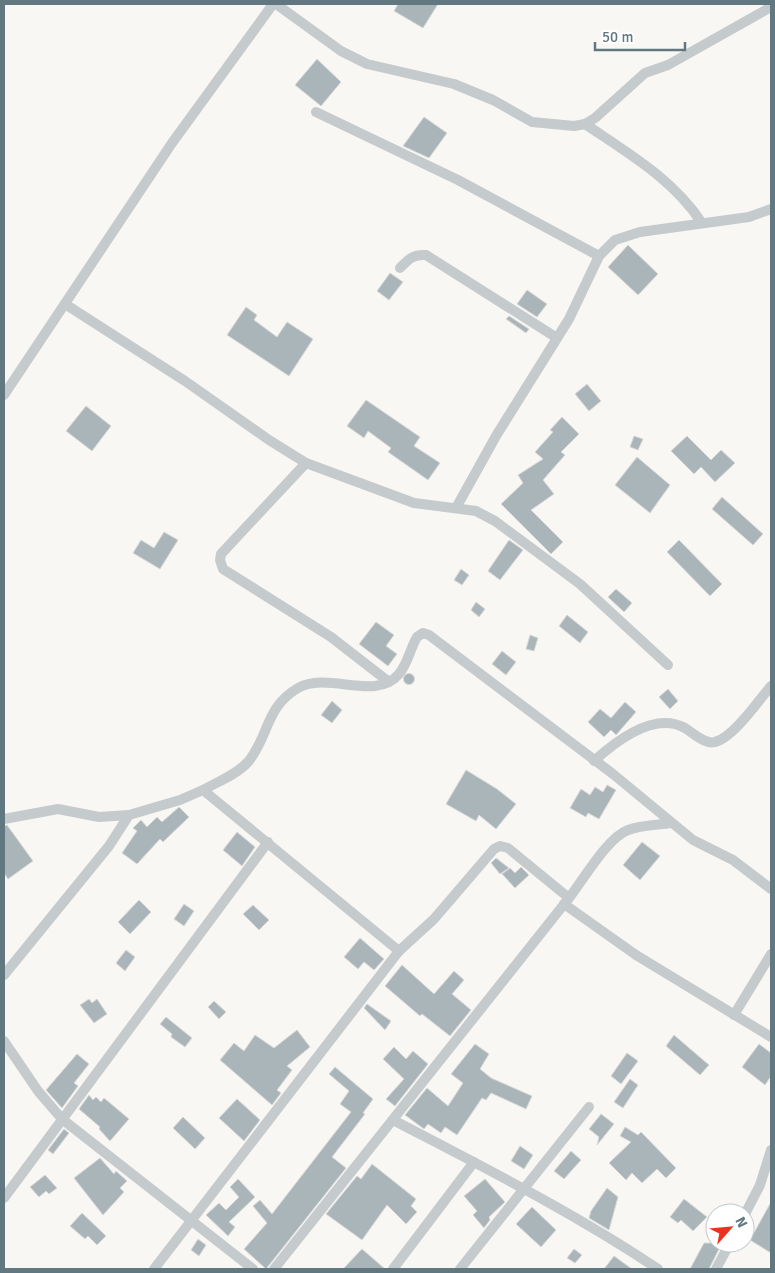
<svg xmlns="http://www.w3.org/2000/svg" width="775" height="1273" font-family="Signika,sans-serif">
  <rect width="100%" height="100%" fill="#f8f7f4"/>
  <g fill="#a9b5b8" stroke="#d9d9d7">
    <path d="M398,4H438L423,28L394,11Z"/>
    <path d="M317,59L341,82L321,106L295,85Z"/>
    <path d="M424,117L447,133L429,158L403,146Z"/>
    <path d="M628,245L658,274L638,295L608,267Z"/>
    <path d="M390,273L403,282L389,300L377,291Z"/>
    <path d="M527,290L547,304L537,317L517,304Z"/>
    <path d="M246,307L257,315L254,320L277,337L287,322L313,339L289,376L227,335Z"/>
    <path d="M509,316L529,329L526,333L506,319Z"/>
    <path d="M587,384L601,401L589,411L575,394Z"/>
    <path d="M366,400L420,437L414,446L440,463L428,480L388,452L391,448L368,431L364,438L347,426Z"/>
    <path d="M86,406L111,426L92,451L66,431Z"/>
    <path d="M562,417L579,434L561,452L565,455L543,480L554,494L531,510L563,542L551,554L501,504L523,483L518,475L543,459L535,452L553,432L550,430Z"/>
    <path d="M634,436L643,439L638,450L630,447Z"/>
    <path d="M687,436L711,460L721,450L735,463L715,482L701,467L694,474L671,451Z"/>
    <path d="M637,457L670,485L650,513L615,485Z"/>
    <path d="M722,497L763,534L753,545L712,509Z"/>
    <path d="M164,532L178,540L160,569L133,553L141,540L154,548Z"/>
    <path d="M509,540L523,550L500,580L488,571Z"/>
    <path d="M679,540L722,584L710,596L667,552Z"/>
    <path d="M461,569L469,575L462,585L454,580Z"/>
    <path d="M616,589L632,603L624,612L608,597Z"/>
    <path d="M476,602L485,609L479,617L471,610Z"/>
    <path d="M567,615L588,632L580,643L559,626Z"/>
    <path d="M376,622L394,635L386,646L397,654L388,666L359,644Z"/>
    <path d="M530,635L538,638L534,651L526,649Z"/>
    <path d="M502,651L516,662L506,675L492,664Z"/>
    <circle cx="409" cy="679" r="5.5"/>
    <path d="M668,689L678,701L670,709L659,697Z"/>
    <path d="M332,701L342,710L332,723L321,715Z"/>
    <path d="M625,702L636,712L616,735L611,730L604,737L588,722L600,709L611,718Z"/>
    <path d="M466,770L497,789L516,804L496,829L479,815L476,821L446,804Z"/>
    <path d="M607,785L616,790L599,819L588,813L586,817L570,808L581,789L590,795L595,787L603,792Z"/>
    <path d="M179,807L189,817L163,842L160,839L137,864L122,853L137,831L133,828L141,820L147,827L157,817L162,822Z"/>
    <path d="M7,825L33,861L8,879L4,873V826Z"/>
    <path d="M237,832L255,847L242,866L223,850Z"/>
    <path d="M642,842L660,856L640,880L623,865Z"/>
    <path d="M496,858L509,868L500,874L491,863Z"/>
    <path d="M521,867L529,875L515,888L502,874L510,868L515,873Z"/>
    <path d="M139,900L151,912L130,934L118,922Z"/>
    <path d="M184,904L194,911L184,926L174,919Z"/>
    <path d="M253,905L269,920L259,930L243,914Z"/>
    <path d="M360,938L384,959L374,970L364,962L358,969L344,957Z"/>
    <path d="M126,950L135,957L125,971L116,963Z"/>
    <path d="M402,965L434,994L454,971L464,980L452,994L471,1010L450,1036L422,1014L420,1016L385,986Z"/>
    <path d="M89,999L92,1003L97,999L107,1014L94,1023L80,1005Z"/>
    <path d="M214,1001L226,1012L219,1019L208,1007Z"/>
    <path d="M367,1004L391,1021L385,1030L364,1008Z"/>
    <path d="M166,1017L192,1038L185,1047L171,1037L172,1034L160,1024Z"/>
    <path d="M297,1030L310,1047L287,1066L292,1070L277,1090L281,1093L272,1105L220,1060L234,1043L244,1051L255,1035L274,1048Z"/>
    <path d="M674,1035L709,1065L700,1075L666,1046Z"/>
    <path d="M475,1044L489,1054L480,1069L491,1078L532,1096L526,1109L491,1093L486,1100L482,1098L457,1135L445,1127L441,1133L428,1124L424,1129L405,1115L427,1088L448,1106L463,1083L451,1074Z"/>
    <path d="M759,1044L771,1053V1076L765,1085L742,1067Z"/>
    <path d="M394,1047L406,1059L413,1051L428,1064L395,1106L386,1099L404,1079L383,1059Z"/>
    <path d="M627,1053L638,1061L621,1084L611,1076Z"/>
    <path d="M77,1054L89,1064L74,1083L78,1086L62,1108L46,1090Z"/>
    <path d="M335,1067L373,1099L363,1113L365,1114L332,1157L346,1168L266,1269L244,1249L267,1223L253,1206L260,1200L272,1214L351,1112L340,1104L349,1091L329,1074Z"/>
    <path d="M630,1079L638,1085L623,1108L614,1102Z"/>
    <path d="M89,1095L93,1100L96,1097L101,1102L104,1098L129,1119L110,1141L99,1129L100,1127L79,1109Z"/>
    <path d="M237,1099L260,1120L244,1141L219,1118Z"/>
    <path d="M601,1114L614,1124L597,1145L599,1137L589,1129Z"/>
    <path d="M183,1117L205,1138L195,1149L173,1128Z"/>
    <path d="M625,1127L638,1135L641,1132L676,1168L666,1178L657,1169L642,1183L632,1173L626,1180L609,1163L631,1142L620,1136Z"/>
    <path d="M64,1129L69,1133L53,1154L48,1150Z"/>
    <path d="M520,1146L533,1155L524,1169L511,1161Z"/>
    <path d="M571,1151L581,1160L564,1179L554,1171Z"/>
    <path d="M100,1158L114,1174L116,1171L127,1181L120,1188L124,1192L103,1215L74,1178Z"/>
    <path d="M372,1164L416,1199L411,1206L417,1212L406,1224L387,1205L362,1240L326,1214L357,1176L361,1179Z"/>
    <path d="M45,1175L57,1188L49,1194L46,1191L39,1197L30,1187Z"/>
    <path d="M238,1179L255,1197L229,1222L235,1227L228,1236L206,1215L219,1203L226,1210L239,1197L230,1187Z"/>
    <path d="M485,1179L505,1202L489,1217L490,1220L484,1228L473,1215L477,1211L464,1196Z"/>
    <path d="M607,1188L618,1197L609,1230L589,1218L591,1211Z"/>
    <path d="M684,1199L707,1217L693,1231L681,1220L678,1223L670,1217Z"/>
    <path d="M771,1202V1253L750,1240Z"/>
    <path d="M532,1207L556,1230L541,1247L516,1224Z"/>
    <path d="M82,1213L106,1236L97,1245L88,1236L85,1239L70,1226Z"/>
    <path d="M198,1239L206,1245L199,1256L191,1250Z"/>
    <path d="M704,1243H722L709,1269H690Z"/>
    <path d="M362,1249L385,1269H343Z"/>
    <path d="M574,1249L582,1255L575,1263L567,1258Z"/>
    <path d="M614,1256L632,1269H604Z"/>
  </g>
  <g fill="none" stroke-linecap="round" stroke-linejoin="round">
    <g stroke="#c5cacc" stroke-width="10">
      <path d="M276,4L341,51L367,64L454,84L493,100L532,122L574,126L585,124L595,118L645,73L668,65L771,7"/>
      <path d="M316,112L458,180L599,256"/>
      <path d="M585,124C628,153 673,179 702,223"/>
      <path d="M400,268C409,259 413,254 426,255L557,338"/>
      <path d="M65,304L185,381L269,440L306,463L414,503L476,511L495,521L580,584L668,665"/>
      <path d="M4,395L172,143L273,4"/>
      <path d="M306,463L221,554L220,560L223,569L331,637L389,682"/>
      <path d="M456,508L496,436L569,319L599,256L615,240L640,232L749,217L771,209"/>
      <path d="M594,761C616,741 654,711 685,728C693,733 705,745 715,742C733,738 759,700 771,686"/>
      <path d="M203,790C217,782 236,775 248,762C269,737 265,707 298,688C329,671 375,702 399,674C408,663 410,649 417,637L423,633L429,635L613,774L693,840L733,860L771,889"/>
      <path d="M4,819L58,809L99,817L129,815L180,800L203,790L399,951"/>
      <path d="M564,904L636,955L771,1037"/>
      <path d="M4,975L109,846L129,815"/>
      <path d="M734,1015L771,954"/>
      <path d="M4,1041L38,1091L62,1119L253,1269"/>
      <path d="M393,1120C483,1167 573,1212 658,1269"/>
      <path d="M4,1198L268,842"/>
      <path d="M745,1214L760,1185L771,1150"/>
      <path d="M154,1269L399,951L434,919L494,849L500,846L508,848L569,898C584,879 607,838 628,830C641,825 658,825 671,823"/>
      <path d="M274,1269L569,898"/>
      <path d="M393,1269L474,1162"/>
      <path d="M460,1269L589,1107"/>
      <path d="M716,1269L730,1243"/>
    </g>
  </g>
  <rect width="775" height="1273" fill="none" stroke="#617881" stroke-width="10"/>
  <g transform="translate(730 1228) rotate(63)"><circle r="24" fill="#ffffff" stroke="#c0c9cd"/>
  <path d="M0-4L9 19L0 12L-9 19Z" fill="#ed311f"/>
  <text y="-8" font-size="14" font-weight="bold" text-anchor="middle" fill="#617881">N</text>
  </g>
  <path d="M595 42v8h90v-8" fill="none" stroke="#617881" stroke-width="2.5"/>
  <text x="602" y="42" font-size="15" fill="#617881" stroke="#ffffff" stroke-width="4" paint-order="stroke">50 m</text>
</svg>
